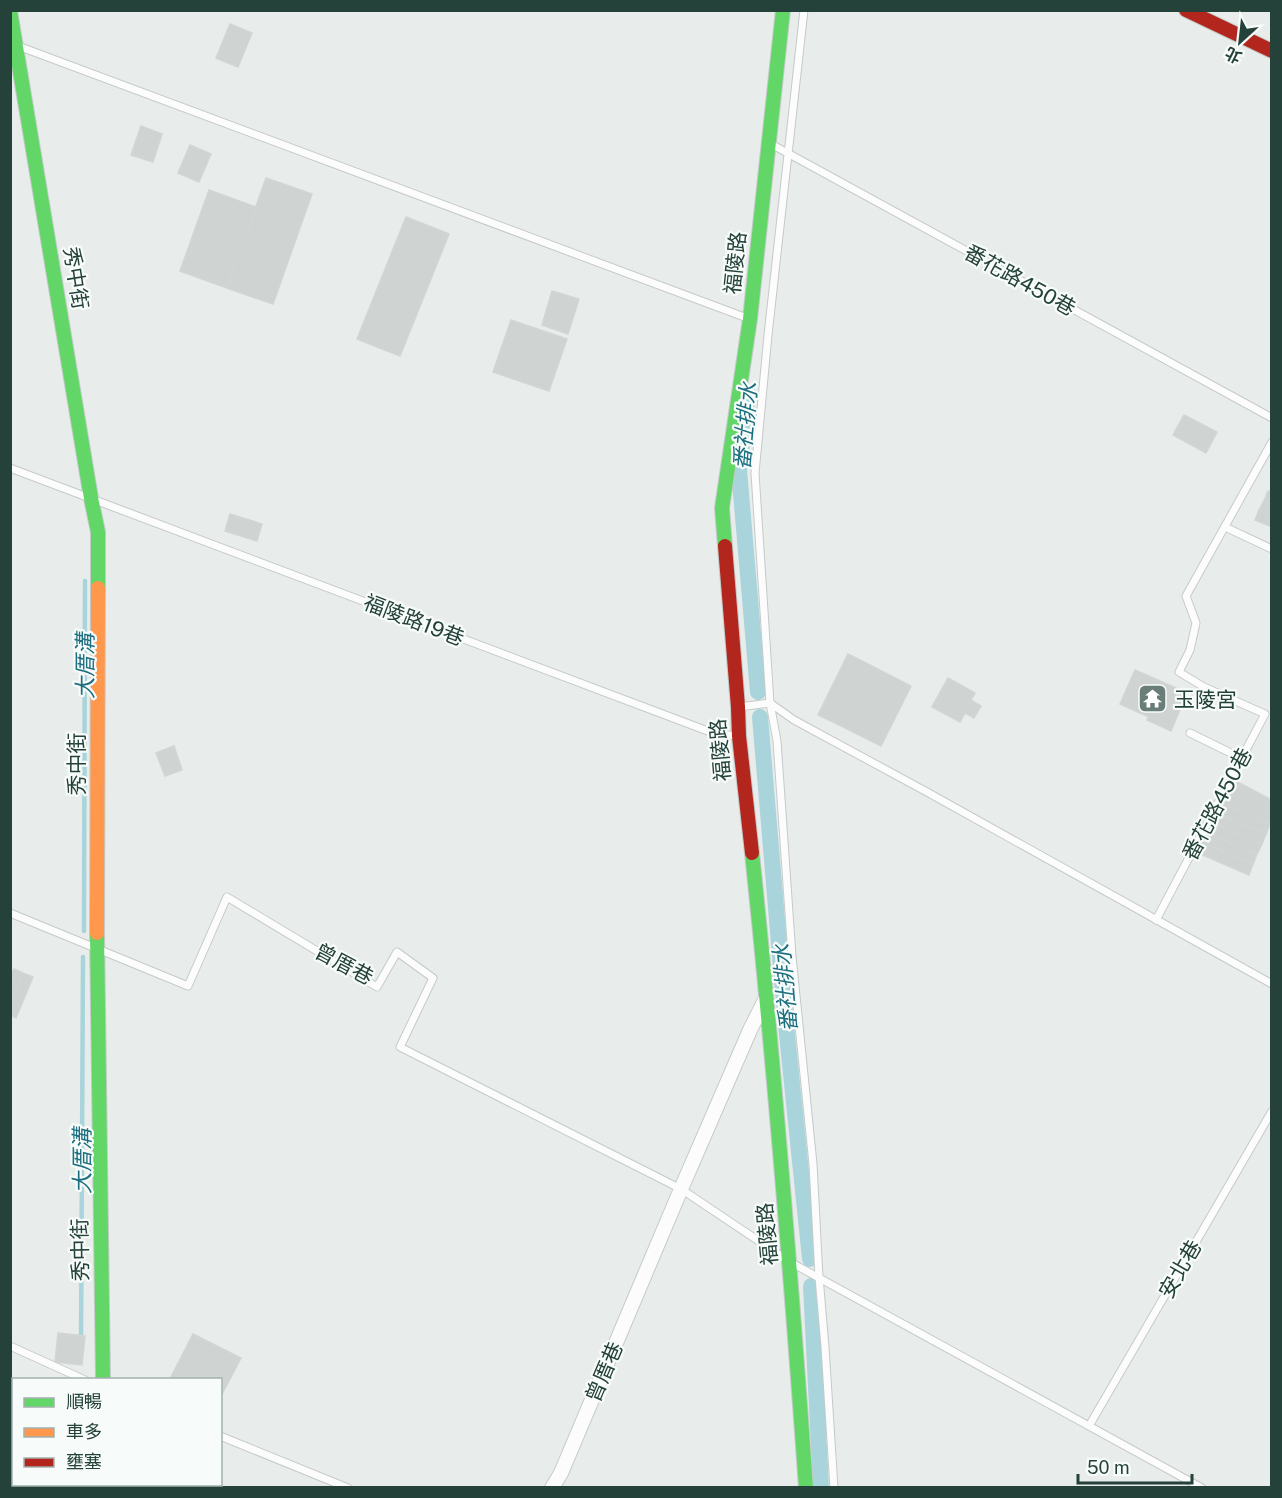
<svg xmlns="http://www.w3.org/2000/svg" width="1282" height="1498" font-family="'Public Sans','Noto Sans TC',sans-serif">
  <rect width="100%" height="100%" fill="#e8edeb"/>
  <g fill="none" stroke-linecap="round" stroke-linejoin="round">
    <g stroke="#a9d4db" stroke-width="4.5">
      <path d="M84,931L85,581"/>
      <path d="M81,1341L83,957"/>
      <path d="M80,1488V1484"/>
    </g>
    <g stroke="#a9d4db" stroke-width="16">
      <path d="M748,393L739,470L758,692"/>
      <path d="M760,717L785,1015L810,1259"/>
      <path d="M811,1286L821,1488"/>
    </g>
  </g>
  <g fill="#cfd4d2" stroke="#d1d6d4" stroke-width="1.5">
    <path d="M230,24L252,33L238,67L216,58Z"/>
    <path d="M141,126L162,134L153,162L131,155Z"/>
    <path d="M190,145L211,154L199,182L178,173Z"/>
    <path d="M266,178L312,194L273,304L227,288Z"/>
    <path d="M209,190L256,207L227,288L180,271Z"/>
    <path d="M406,217L449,234L400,356L357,339Z"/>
    <path d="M552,291L579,299L568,334L542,325Z"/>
    <path d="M511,320L567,339L549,391L493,372Z"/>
    <path d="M1184,415L1217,432L1206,453L1173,435Z"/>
    <path d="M1268,491L1272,492V504L1264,501Z"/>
    <path d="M1264,501L1272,504V516L1259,510Z"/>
    <path d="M1259,510L1272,516V527L1255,520Z"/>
    <path d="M230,514L262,524L257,541L225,531Z"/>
    <path d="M848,654L862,661L831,721L818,715Z"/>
    <path d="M862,661L911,686L881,746L831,721Z"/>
    <path d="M1135,670L1187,693L1171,731L1147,720L1149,717L1120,704Z"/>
    <path d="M948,678L975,693L971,700L981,706L974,718L965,713L960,722L932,707Z"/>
    <path d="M174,746L182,770L165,776L156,753Z"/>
    <path d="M1230,778L1272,800L1270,824L1217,801Z"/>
    <path d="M1217,801L1270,824L1266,834L1213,812Z"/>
    <path d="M1213,812L1266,834L1262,844L1209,821Z"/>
    <path d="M1209,821L1262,844L1257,854L1204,832Z"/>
    <path d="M1204,832L1257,854L1253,864L1200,842Z"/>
    <path d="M1200,842L1253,864L1249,875L1196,852Z"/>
    <path d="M14,969L23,973L10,1004V976Z"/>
    <path d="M23,973L33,977L16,1018L10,1015V1004Z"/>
    <path d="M58,1333L85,1336L82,1365L55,1362Z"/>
    <path d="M193,1334L241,1358L220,1398V1380H176L171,1377Z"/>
  </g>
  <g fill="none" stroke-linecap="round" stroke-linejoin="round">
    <defs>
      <g id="lane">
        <path d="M804,10L768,335L755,473L770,703L777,741L792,956L813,1164L819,1277L825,1347L834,1488"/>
        <path d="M18,46L747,318"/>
        <path d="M771,144L1272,418"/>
        <path d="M10,468L713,733L737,736"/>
        <path d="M1225,527L1272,549"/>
        <path d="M739,707L770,703L794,720L927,792L1272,984"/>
        <path d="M1190,733L1241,758"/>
        <path d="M10,913L188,986L227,897L377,987L397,952L433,978L400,1047L681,1189L790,1262L1202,1488"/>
        <path d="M1156,920L1265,714L1204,687L1179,672L1190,650L1196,623L1186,596L1272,442"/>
        <path d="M10,1346L85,1380"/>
        <path d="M1089,1426L1272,1111"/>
        <path d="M220,1436L348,1488"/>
      </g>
      <g id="street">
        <path d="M100,1488V1484"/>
        <path d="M552,1488L561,1473L681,1189L750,1030L766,998"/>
      </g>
      <g id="fast">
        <path d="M10,11L91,498L98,532V588"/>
        <path d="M725,546L722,508L750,319L783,10"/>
        <path d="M752,853C774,1064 791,1276 806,1488"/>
        <path d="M97,933L103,1380"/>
      </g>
      <path id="slow" d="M97,933L98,588"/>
      <g id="jam">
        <path d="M1186,10L1272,51"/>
        <path d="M725,546L738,707L739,736L752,853"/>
      </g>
    </defs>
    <use href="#lane" stroke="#c5cac8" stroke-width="9"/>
    <use href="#street" stroke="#c5cac8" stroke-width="16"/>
    <use href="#fast" stroke="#c3cbc8" stroke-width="16"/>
    <use href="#slow" stroke="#c3cbc8" stroke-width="16"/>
    <use href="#jam" stroke="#c3cbc8" stroke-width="16"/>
    <use href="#lane" stroke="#fcfcfc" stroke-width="7"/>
    <use href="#street" stroke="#fcfcfc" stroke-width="14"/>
    <use href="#fast" stroke="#63d668" stroke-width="14"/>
    <use href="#slow" stroke="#ff974d" stroke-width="14"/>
    <use href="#jam" stroke="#b3261e" stroke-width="14"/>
  </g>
  <defs>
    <symbol id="temple-square" viewBox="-11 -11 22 22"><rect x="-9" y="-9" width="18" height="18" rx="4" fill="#697e78" stroke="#f7fbf9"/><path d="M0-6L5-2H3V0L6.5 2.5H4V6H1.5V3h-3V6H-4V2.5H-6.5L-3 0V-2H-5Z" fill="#fff"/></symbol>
  </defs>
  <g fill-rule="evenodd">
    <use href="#temple-square" x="1136" y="682" width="33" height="33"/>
  </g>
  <g text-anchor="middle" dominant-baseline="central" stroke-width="4.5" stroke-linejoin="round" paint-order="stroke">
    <g font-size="21" fill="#24423a" stroke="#f7fbf9">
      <text transform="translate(735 263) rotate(-84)">福陵路</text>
      <text transform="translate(76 278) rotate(81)">秀中街</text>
      <text transform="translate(1020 280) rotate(29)">番花路450巷</text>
      <text transform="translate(414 620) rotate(21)">福陵路19巷</text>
      <text transform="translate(720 750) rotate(-95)">福陵路</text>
      <text transform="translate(76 764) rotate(-90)">秀中街</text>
      <text transform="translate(1217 804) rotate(-62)">番花路450巷</text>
      <text transform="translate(344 964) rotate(28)">曾厝巷</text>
      <text transform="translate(767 1234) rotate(-95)">福陵路</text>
      <text transform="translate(80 1250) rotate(-91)">秀中街</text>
      <text transform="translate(1180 1269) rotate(-60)">安北巷</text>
      <text transform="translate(604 1372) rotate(-67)">曾厝巷</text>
    </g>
    <g font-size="21" fill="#24423a" stroke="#f7fbf9" text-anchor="start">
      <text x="1174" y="699">玉陵宮</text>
    </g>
    <g font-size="22" font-style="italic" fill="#1c6f80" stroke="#f7fbf9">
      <text transform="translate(745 426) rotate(-85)">番社排水</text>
      <text transform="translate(85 666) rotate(-90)">大厝溝</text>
      <text transform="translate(785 988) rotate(-95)">番社排水</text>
      <text transform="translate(82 1161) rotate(-90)">大厝溝</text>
    </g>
  </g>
  <rect width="1282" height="1498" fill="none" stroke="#24423a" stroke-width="24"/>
  <rect x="12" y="1378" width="210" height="108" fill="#f7fbf9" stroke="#a3b1ad" stroke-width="1.5"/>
  <rect x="24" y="1398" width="30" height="9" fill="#63d668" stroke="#a3b1ad" stroke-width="1.5"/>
  <text x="66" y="1408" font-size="18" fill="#24423a">順暢</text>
  <rect x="24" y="1428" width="30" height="9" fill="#ff974d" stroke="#a3b1ad" stroke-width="1.5"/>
  <text x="66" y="1438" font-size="18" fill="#24423a">車多</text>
  <rect x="24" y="1458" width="30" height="9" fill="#b3261e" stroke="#a3b1ad" stroke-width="1.5"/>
  <text x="66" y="1468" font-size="18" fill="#24423a">壅塞</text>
  <g transform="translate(1240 42) rotate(207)" stroke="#f7fbf9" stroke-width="4.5" paint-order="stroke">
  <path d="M0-4.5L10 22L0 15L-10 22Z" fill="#24423a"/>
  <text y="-9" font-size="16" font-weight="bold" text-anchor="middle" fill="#24423a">北</text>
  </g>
  <path d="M1078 1474v9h114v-9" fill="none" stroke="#24423a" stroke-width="3"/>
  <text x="1087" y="1474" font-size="18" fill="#24423a" stroke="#f7fbf9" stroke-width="4.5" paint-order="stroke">50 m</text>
</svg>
